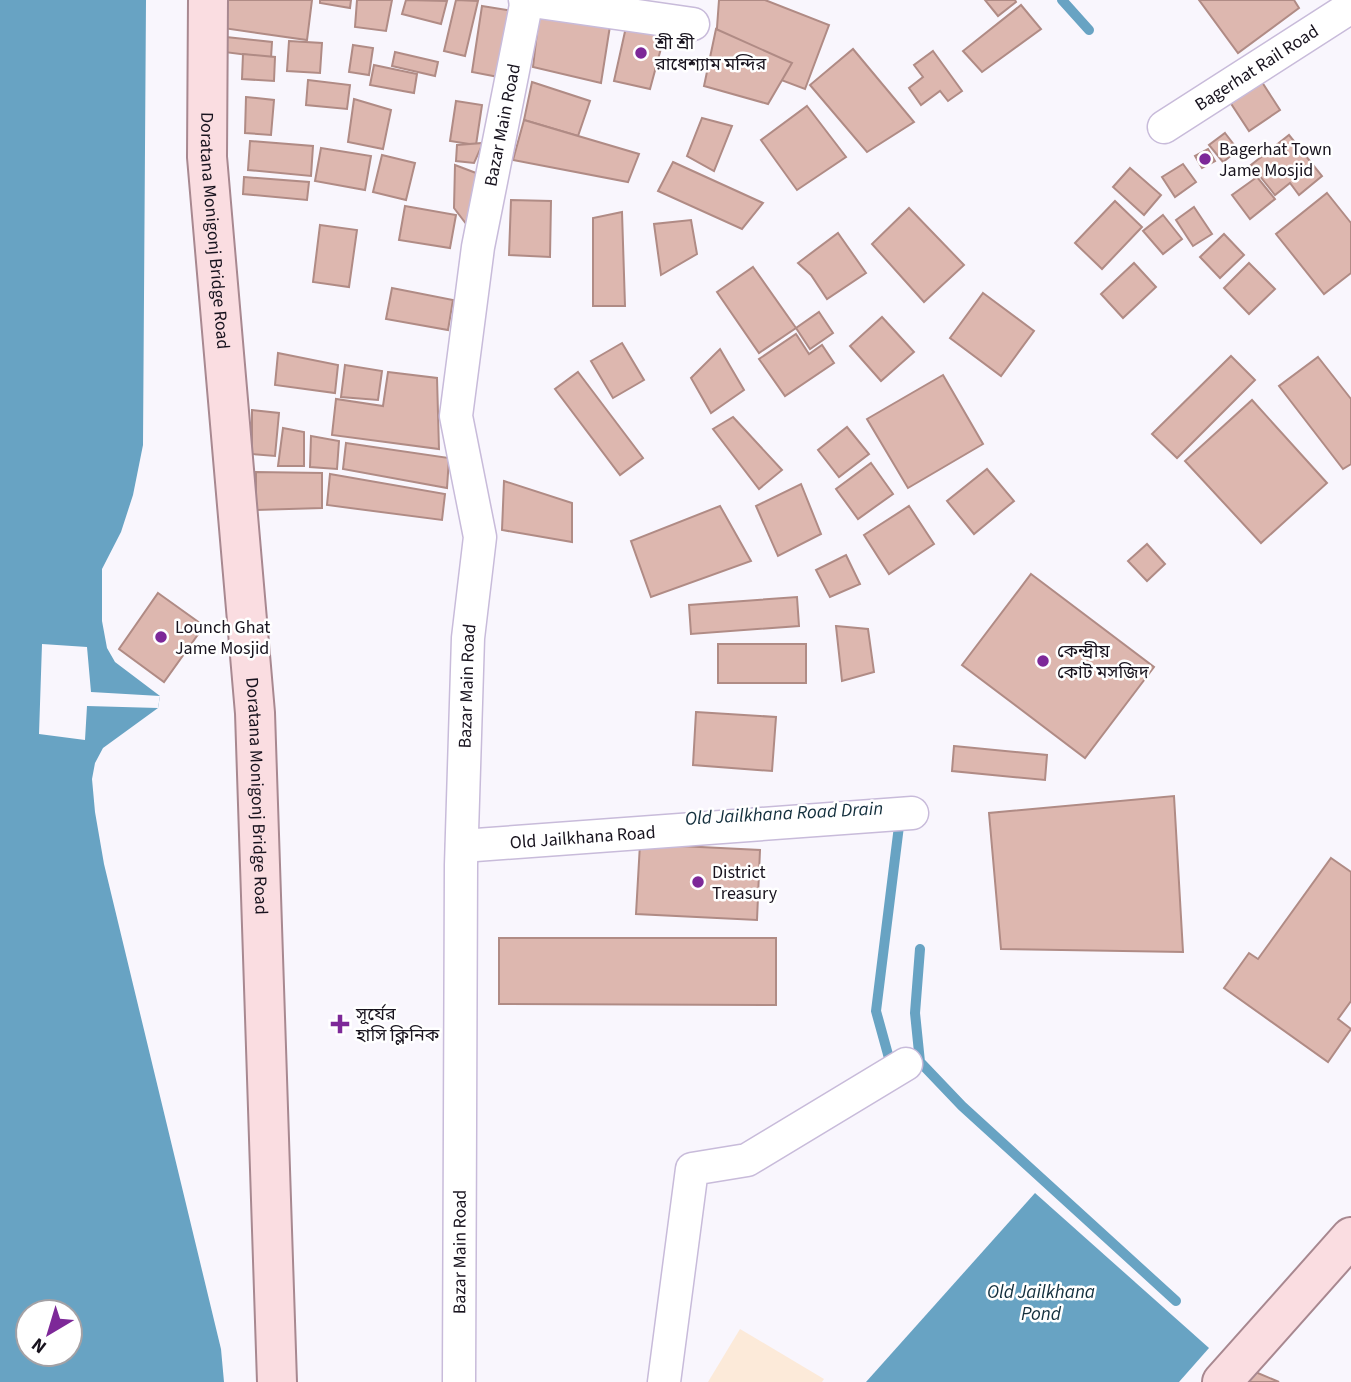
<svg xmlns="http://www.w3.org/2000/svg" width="1351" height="1382" font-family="'Source Sans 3','Noto Sans Bengali',sans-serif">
  <rect width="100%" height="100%" fill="#f9f6fd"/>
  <path fill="#fcead9" d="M740,1329L824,1379L822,1382H708Z"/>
  <g fill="#68a3c3" fill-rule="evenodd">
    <path d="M0,0H146L143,445L133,495L121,532L102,569V621L107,648L115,662L160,696L158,708L103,748L95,763L92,779L95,812L104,864L221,1349L224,1382H0ZM28,1312H70V1354H28Z"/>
    <path d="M1035,1193L1209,1348L1179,1382H866Z"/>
  </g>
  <path fill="#f9f6fd" d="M42,644L87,647L91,692L160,696L158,708L87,706L85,740L39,734Z"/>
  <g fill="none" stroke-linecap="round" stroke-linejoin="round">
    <g stroke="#68a3c3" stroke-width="10">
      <path d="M1062,0L1089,30"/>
      <path d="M891,826H899L876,1011L892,1069"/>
      <path d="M920,949L915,1013L920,1062L962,1106L1176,1301"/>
    </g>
  </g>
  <g fill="#ddb7af" stroke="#b08b85" stroke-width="2">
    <path d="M227,0H312L307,40L223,28Z"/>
    <path d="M320,0H351L350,8L320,3Z"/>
    <path d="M357,0H392L386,31L355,27Z"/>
    <path d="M406,0L447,1L441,24L402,14Z"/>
    <path d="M456,0L478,1L465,56L444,51Z"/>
    <path d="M719,0H765L829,25L805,89L715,55Z"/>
    <path d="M985,0H1015L1016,2L998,16Z"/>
    <path d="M1199,0H1294L1299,8L1238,53Z"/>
    <path d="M1021,5L1041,29L982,72L963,51Z"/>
    <path d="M482,6L520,12L509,79L472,72Z"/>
    <path d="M539,15L610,26L601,83L533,67Z"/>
    <path d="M628,18L667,26L650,89L614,81Z"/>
    <path d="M716,29L792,63L768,104L704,86Z"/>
    <path d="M226,37L272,42L271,58L224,52Z"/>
    <path d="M289,41L322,43L320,73L287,71Z"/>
    <path d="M353,45L373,48L369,75L349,72Z"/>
    <path d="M853,49L914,122L867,152L810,85Z"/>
    <path d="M933,51L962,91L948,101L940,91L921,105L909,88L923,77L914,65Z"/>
    <path d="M395,52L438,62L435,76L392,66Z"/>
    <path d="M243,54L275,57L274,81L242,79Z"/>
    <path d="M374,65L417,74L414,93L370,85Z"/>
    <path d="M1260,79L1280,110L1249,131L1228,99Z"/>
    <path d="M308,80L350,85L347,109L306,105Z"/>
    <path d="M532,82L590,101L578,136L524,120Z"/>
    <path d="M246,97L274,100L271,135L245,133Z"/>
    <path d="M354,99L391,110L383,149L348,142Z"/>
    <path d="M456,101L482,105L476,145L450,141Z"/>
    <path d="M807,106L846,157L797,190L761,140Z"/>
    <path d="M702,118L732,126L714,171L687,156Z"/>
    <path d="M524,120L639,154L628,182L513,160Z"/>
    <path d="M1225,133L1238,150L1223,162L1209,145Z"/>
    <path d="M1289,135L1322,176L1299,195L1290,183L1275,195L1251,165Z"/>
    <path d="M250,141L313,146L311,176L248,170Z"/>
    <path d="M483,143L474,163L456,161L457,145Z"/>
    <path d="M321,148L371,156L365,190L315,181Z"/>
    <path d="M1208,149L1215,161L1202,168L1195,156Z"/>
    <path d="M382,155L415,163L406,200L373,192Z"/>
    <path d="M673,162L763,203L742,229L658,191Z"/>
    <path d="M1183,164L1196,182L1175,197L1162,177Z"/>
    <path d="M455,165L476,173L470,229L454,208Z"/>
    <path d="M1130,168L1161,195L1144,215L1113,187Z"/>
    <path d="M244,177L309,182L307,200L243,194Z"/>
    <path d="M1257,177L1275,199L1250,219L1232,195Z"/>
    <path d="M1327,193L1351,223V273L1324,294L1276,234Z"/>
    <path d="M511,200L551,201L550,257L509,255Z"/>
    <path d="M1115,201L1142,227L1102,269L1075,243Z"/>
    <path d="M405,206L456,215L450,248L399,240Z"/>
    <path d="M1194,207L1212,234L1193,246L1176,220Z"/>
    <path d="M909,208L964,265L924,302L872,244Z"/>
    <path d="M622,212L625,306H593V218Z"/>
    <path d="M1163,215L1182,239L1163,254L1143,231Z"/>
    <path d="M691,220L697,254L661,275L654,224Z"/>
    <path d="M320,225L357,230L349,287L313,282Z"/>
    <path d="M838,233L866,273L827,299L811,275L798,263Z"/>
    <path d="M1224,234L1244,255L1220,278L1200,257Z"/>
    <path d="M1134,263L1156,287L1123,318L1101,294Z"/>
    <path d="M1249,263L1275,289L1249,314L1224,288Z"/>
    <path d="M753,267L796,328L759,353L717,292Z"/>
    <path d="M392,288L453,300L448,330L386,319Z"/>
    <path d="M983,293L1034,331L1001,376L950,338Z"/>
    <path d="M819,312L833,333L810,349L796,328Z"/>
    <path d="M882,317L914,352L881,381L850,346Z"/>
    <path d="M796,334L809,354L822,345L834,363L785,396L759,359Z"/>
    <path d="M622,343L644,380L613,398L591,361Z"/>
    <path d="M720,349L744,390L711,413L691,378Z"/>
    <path d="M278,353L338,365L335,393L275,385Z"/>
    <path d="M1231,356L1255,380L1177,458L1152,434Z"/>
    <path d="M1318,357L1351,399V464L1343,469L1279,386Z"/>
    <path d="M345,365L382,371L378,400L341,397Z"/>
    <path d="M388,372L437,378L439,449L332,435L336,399L383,406Z"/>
    <path d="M578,372L643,458L620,475L555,389Z"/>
    <path d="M943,375L983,444L908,488L867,419Z"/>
    <path d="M1252,400L1327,483L1261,543L1185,461Z"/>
    <path d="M252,410L279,413L275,456L252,454Z"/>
    <path d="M733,417L782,470L759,489L713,429Z"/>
    <path d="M847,427L869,454L839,477L818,450Z"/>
    <path d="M283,428L304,432V466H278Z"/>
    <path d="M311,436L339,441L337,469L310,467Z"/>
    <path d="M346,443L449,458L447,488L343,469Z"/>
    <path d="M871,463L893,494L858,519L836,489Z"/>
    <path d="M987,469L1014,501L974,534L947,501Z"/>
    <path d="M256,472L322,473V508L256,510Z"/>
    <path d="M330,474L445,494L442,520L327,505Z"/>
    <path d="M504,481L572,503V542L502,530Z"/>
    <path d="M801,484L821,534L778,556L756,506Z"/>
    <path d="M720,506L751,561L651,597L631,541Z"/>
    <path d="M909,506L934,544L889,574L864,535Z"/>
    <path d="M1147,544L1165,564L1147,581L1128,561Z"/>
    <path d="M846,555L860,584L830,597L816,570Z"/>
    <path d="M1031,574L1154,667L1085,758L962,665Z"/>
    <path d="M158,593L204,626L164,682L119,649Z"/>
    <path d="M797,597L799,626L691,634L689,605Z"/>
    <path d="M836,626L868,629L874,672L842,681Z"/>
    <rect x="718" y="644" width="88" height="39"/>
    <path d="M696,712L776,717L772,771L693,765Z"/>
    <path d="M954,746L1047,755L1045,780L952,771Z"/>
    <path d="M1174,796L1183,952L1001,949L989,813Z"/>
    <path d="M640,844L760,850L757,920L636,914Z"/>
    <path d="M1331,858L1351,872V1001L1338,1019L1351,1029L1328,1062L1224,988L1249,953L1258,959Z"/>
    <path d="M499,938H776V1005L499,1004Z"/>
    <path d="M1253,1371L1279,1382H1248Z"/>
  </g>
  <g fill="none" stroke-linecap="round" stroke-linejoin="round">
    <defs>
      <g id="minor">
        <path d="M525,0L693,24"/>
        <path id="s1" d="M1164,127L1351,7"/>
        <path id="s2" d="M462,846L912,813"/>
        <path id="s3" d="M459,1382L461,865L468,638L480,537L456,416L478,247L527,0"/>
        <path d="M664,1382L692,1169L747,1160L906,1064"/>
      </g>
      <g id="major">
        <path id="s4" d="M208,0L207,157L255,713L277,1382"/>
        <path d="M1222,1382L1351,1237"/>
      </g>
    </defs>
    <use href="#minor" stroke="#c8bbda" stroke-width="35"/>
    <use href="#major" stroke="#a88890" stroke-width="42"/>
    <use href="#minor" stroke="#fff" stroke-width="32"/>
    <use href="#major" stroke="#fadde1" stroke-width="38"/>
  </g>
  <g fill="#7d2898" stroke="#fff" stroke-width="2.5">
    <circle cx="641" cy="53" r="7"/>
    <circle cx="1205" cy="159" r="7"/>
    <circle cx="161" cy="637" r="7"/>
    <circle cx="1043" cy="661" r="7"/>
    <circle cx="698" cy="882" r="7"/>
    <path d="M336.5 1013.5h7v7h7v7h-7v7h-7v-7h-7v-7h7z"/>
  </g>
  <g text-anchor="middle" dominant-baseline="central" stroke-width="5" stroke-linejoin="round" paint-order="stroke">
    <g font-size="18" fill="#18131e" stroke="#fff" text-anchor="start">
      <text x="655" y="43">শ্রী শ্রী<tspan x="655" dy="21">রাধেশ্যাম মন্দির</tspan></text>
      <text x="1219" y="149">Bagerhat Town<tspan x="1219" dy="21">Jame Mosjid</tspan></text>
      <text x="175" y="627">Lounch Ghat<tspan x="175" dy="21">Jame Mosjid</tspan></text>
      <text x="1057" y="651">কেন্দ্রীয়<tspan x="1057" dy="21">কোট মসজিদ</tspan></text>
      <text x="712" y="872">District<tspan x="712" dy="21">Treasury</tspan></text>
      <text x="356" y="1014">সূর্যের<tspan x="356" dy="21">হাসি ক্লিনিক</tspan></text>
    </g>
    <g font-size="18" fill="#18131e" stroke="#fff">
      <text stroke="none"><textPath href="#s1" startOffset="110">Bagerhat Rail Road</textPath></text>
      <text stroke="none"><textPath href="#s3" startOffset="1264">Bazar Main Road</textPath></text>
      <text stroke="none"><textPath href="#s4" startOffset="231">Doratana Monigonj Bridge Road</textPath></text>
      <text stroke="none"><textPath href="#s3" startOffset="696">Bazar Main Road</textPath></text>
      <text stroke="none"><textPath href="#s4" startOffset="798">Doratana Monigonj Bridge Road</textPath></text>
      <text stroke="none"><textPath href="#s2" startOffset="121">Old Jailkhana Road</textPath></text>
      <text stroke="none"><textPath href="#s3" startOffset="130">Bazar Main Road</textPath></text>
    </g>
    <g font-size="19" font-style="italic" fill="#132f3d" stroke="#fff">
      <text transform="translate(784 814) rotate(-3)">Old Jailkhana Road Drain</text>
      <text x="1041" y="1292">Old Jailkhana<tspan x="1041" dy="22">Pond</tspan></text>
    </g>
  </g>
  <g transform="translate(49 1333) rotate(218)"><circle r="33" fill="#ffffff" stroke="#a3a1a5" stroke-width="2"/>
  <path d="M0-5L12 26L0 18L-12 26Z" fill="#7d2898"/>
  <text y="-10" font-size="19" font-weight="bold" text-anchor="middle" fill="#18131e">N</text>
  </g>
</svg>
